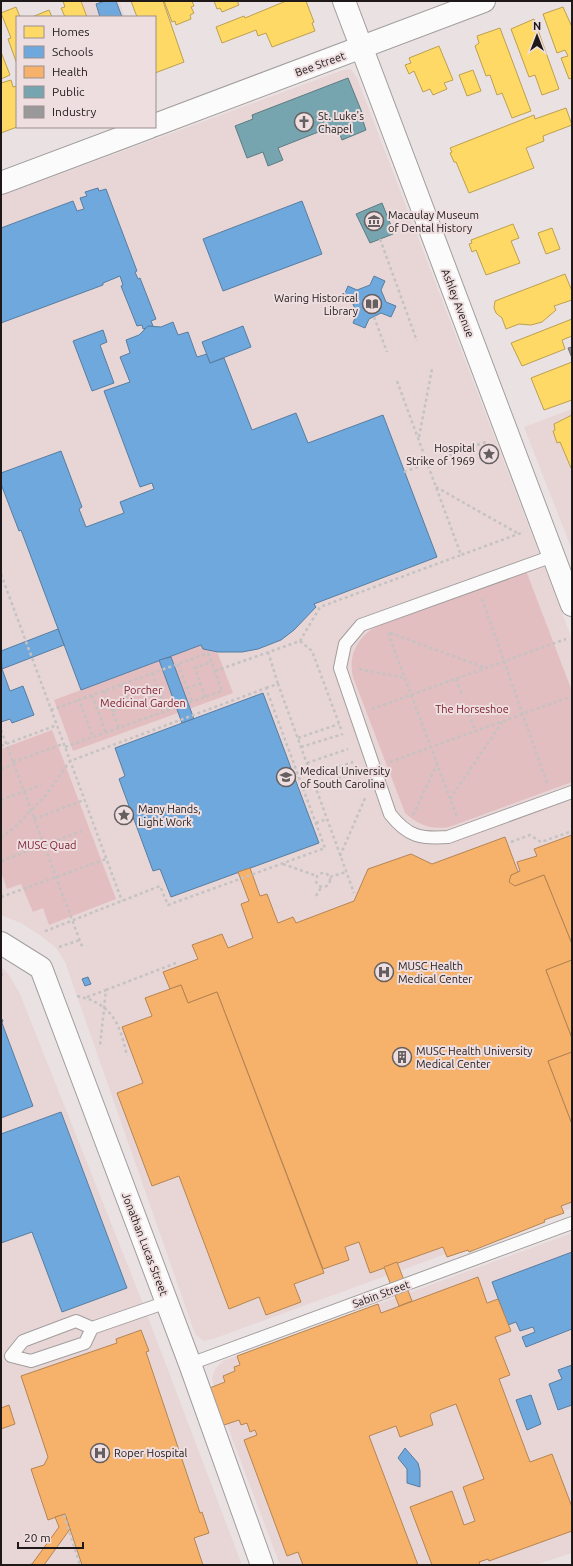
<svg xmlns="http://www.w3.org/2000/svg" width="573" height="1566" font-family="Ubuntu,sans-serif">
  <rect width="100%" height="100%" fill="#eae2e2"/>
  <g fill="#e8d6d7">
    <path d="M82,1H119L125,17H88Z"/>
    <path d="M351,69L357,78L572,639V1208L213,1339L203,1341L195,1334L65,962L56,948L41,936L21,923L1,915V196L343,70Z"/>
    <path d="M572,409V550L524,427Z"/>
    <path d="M1,966L9,975L20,994L138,1291L242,1565H1Z"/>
    <path d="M572,1233V1553L535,1565H280L215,1393L212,1378L215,1369L223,1361Z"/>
  </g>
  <g fill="#e2bec0">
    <path d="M525,568L572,691V782L449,827C430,830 419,825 405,813L353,677C347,652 360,635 381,623Z"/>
    <path d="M213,641L233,693L73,751L54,700Z"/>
    <path d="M52,730L116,899L49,925L43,908L33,912L21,884L7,889L1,872V749Z"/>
  </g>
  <g fill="#ffd966" stroke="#bc9f4f">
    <path d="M63,1H81L87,17H65L61,8L65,7Z"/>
    <path d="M131,1H163L184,62L155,73V17H137Z"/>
    <path d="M164,1H192L194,6L191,7L194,13L190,15L191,19L176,25L175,21L172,22Z"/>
    <path d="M214,1H237L239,5L222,12L220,8L217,9Z"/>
    <path d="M286,1H306L314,22L312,23L315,31L272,47L266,33L258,36L256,30L222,43L216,27L244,16L245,18Z"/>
    <path d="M16,7L20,17H17V64L8,39L11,38L1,13Z"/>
    <path d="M563,7L572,27V78L569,79L561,58L568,56L565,50L557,53L543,14Z"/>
    <path d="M49,10L52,17H32Z"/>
    <path d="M534,19L559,89L542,95L535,75L529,77L511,29Z"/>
    <path d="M500,28L531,111L512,118L502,93L497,95L490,75L486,76L475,46L479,43L477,36Z"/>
    <path d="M439,46L453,80L444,83L447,89L433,95L430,89L423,92L414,71L409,74L405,65L411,63L409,58Z"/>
    <path d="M1,52L10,75L1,79Z"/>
    <path d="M473,70L481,91L467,96L459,75Z"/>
    <path d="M11,80L13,87L17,86V127L1,133V83Z"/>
    <path d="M566,108L572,125L543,136L544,141L526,148L534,168L469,193L456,162H454L450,153L452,152L450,148L534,115L535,119Z"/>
    <path d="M513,224L519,238L511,241L520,263L486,275L476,250L472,252L469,244L472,243L471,240Z"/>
    <path d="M552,228L560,249L546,254L538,233Z"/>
    <path d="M565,274L572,291V300L554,306L556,310L542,322L531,325L519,324L506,329L502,318L496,313L494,308L495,301Z"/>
    <path d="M572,319V336L562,340L565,349L522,366L511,343Z"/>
    <path d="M572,362V400L544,410L531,378Z"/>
    <path d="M572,415V467L571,468L560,442L557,443L553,431L555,430L554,424Z"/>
  </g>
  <g fill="#6fa8dc" stroke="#577da1">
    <path d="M105,1H116L122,17H100L96,4Z"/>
    <path d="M98,188L99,191L106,189L137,271L135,272L138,279L140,278L156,319L151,321L153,326L143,329L142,325L137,326L121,286L123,285L120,276L103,283V285L1,323V228L73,201L77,211L84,209L80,198L87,196L85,192Z"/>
    <path d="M302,201L322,254L223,291L203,239Z"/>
    <path d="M374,276L385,281L381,290L386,302L396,306L391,317L381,313L369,319L365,328L353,323L357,313L352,302L343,298L348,286L357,290L370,285Z"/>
    <path d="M173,322L178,335L188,332L197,357L207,354L210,363L224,358L252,430L296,413L308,443L383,415L437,557L314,604L316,607L294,630L281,640L258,649L242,652H218L203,649L201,645L81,690L21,530L19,531L1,484V473L61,451L82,507L79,509L86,527L124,513L120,502L154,489L152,483L140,487L104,391L130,382L120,357L130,353L126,340L139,335L148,326L161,327Z"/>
    <path d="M243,326L251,347L210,363L202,342Z"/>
    <path d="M103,330L107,342L100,345L114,383L92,391L73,341Z"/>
    <path d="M58,629L64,645L2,669L1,651Z"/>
    <path d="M171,657L194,719L182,723L159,660Z"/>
    <path d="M1,666L10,691L23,686L34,715L12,723L10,719L1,722Z"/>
    <path d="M263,693L319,843L171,897L160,869L153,871L119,779L125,776L115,748Z"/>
    <path d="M88,977L91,984L85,986L82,979Z"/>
    <path d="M1,1019L3,1020L2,1023L33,1106L1,1118Z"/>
    <path d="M61,1112L127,1288L62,1312L32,1232L1,1243V1134Z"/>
    <path d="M572,1252V1329L526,1347L522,1337L535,1332L533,1327L520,1331L516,1322L508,1325L492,1282Z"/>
    <path d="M572,1365V1405L558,1410L549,1384L562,1379L558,1370Z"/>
    <path d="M531,1395L541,1424L527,1430L516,1400Z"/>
    <path d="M405,1448L418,1463L420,1471V1487L407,1483V1469L398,1458Z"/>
  </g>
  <g fill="#f6b26b" stroke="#b58452">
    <path d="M572,835V944L544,875L515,886L510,884L508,880L511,875L520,871L517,862L537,856L534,849Z"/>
    <path d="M505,837L518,872L511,875L509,882L515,886L544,875L572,944V960L546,970L572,1038V1052L548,1061L572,1124V1202L561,1206L564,1213L544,1220L545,1222L469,1252L468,1250L447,1257L443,1247L370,1273L359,1242L345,1247L349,1260L323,1269L217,992L188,1003L181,985L170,989L163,972L198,959L192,945L222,934L228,948L253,938L241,904L249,901L238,872L250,868L260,896L267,894L278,923L293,917L296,923L354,901L368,869L411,854L432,864Z"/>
    <path d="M572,960V1038L546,970Z"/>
    <path d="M181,985L188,1003L217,992L324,1273L294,1284L301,1302L266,1315L259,1297L229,1309L179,1176L152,1186L117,1093L143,1083L122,1027L152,1016L145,998Z"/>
    <path d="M572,1052V1124L548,1061Z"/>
    <path d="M397,1262L412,1301L399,1306L384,1267Z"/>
    <path d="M478,1277L487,1303L498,1299L511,1331L495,1337L510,1375L499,1379L530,1462L552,1454L572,1507V1531L489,1561L488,1559L479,1562L480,1565H432L410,1507L452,1491L464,1525L475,1521L463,1487L484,1479L456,1404L432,1413L430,1415L433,1425L400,1437L396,1426L369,1436L418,1565H303L298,1552L287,1556L244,1440L257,1435L255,1430L250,1432L247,1423L241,1425L239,1420L221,1426L207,1389L225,1382L223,1376L235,1371L234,1367L240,1365L237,1356L378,1304L381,1313Z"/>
    <path d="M141,1330L149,1351L146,1352L200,1513L202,1512L209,1533L194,1538L203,1565H82L65,1514L48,1520L31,1469L44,1465L48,1457L21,1376L117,1343L116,1339Z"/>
    <path d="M9,1405L15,1424L1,1429V1408Z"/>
    <path d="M65,1514L70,1529L44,1565H27L32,1564L59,1527L55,1517Z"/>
  </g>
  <g fill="#76a5af" stroke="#5c7b82">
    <path d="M348,78L363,115H361L366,130L342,140L336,125L278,148L283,160L268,166L263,152L247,158L235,126L253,119L252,115Z"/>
    <path d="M382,203L392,228L390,229L393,234L370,243L356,214Z"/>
  </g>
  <path fill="#999" stroke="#747272" d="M572,347V358L568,348Z"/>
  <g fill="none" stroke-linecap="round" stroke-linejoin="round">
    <defs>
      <g id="lane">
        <path d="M553,556L361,625L345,644L340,668L390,814C408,837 421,839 448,837L572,792"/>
        <path d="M92,1328L85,1343L31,1361L11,1356L23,1341L76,1321L92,1328L167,1302"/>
        <path d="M190,1364L572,1223"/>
      </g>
      <g id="secondary">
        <path d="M344,1L572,605"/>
        <path d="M155,125L484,1"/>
        <path d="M1,183L150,127"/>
        <path d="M1,943L41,968L190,1364L262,1565"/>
      </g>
    </defs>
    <use href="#lane" stroke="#a29d9d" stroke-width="14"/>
    <use href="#secondary" stroke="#a29d9d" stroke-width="24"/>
    <g stroke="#c5c2c2" stroke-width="2.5" stroke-dasharray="3 3" stroke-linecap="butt">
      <path d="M380,239L417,341"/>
      <path d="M374,317L387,352"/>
      <path d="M397,381L461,555L521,533"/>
      <path d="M419,437L432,369"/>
      <path d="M404,472L488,441"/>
      <path d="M436,487L519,534"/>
      <path d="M1,574L122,901"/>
      <path d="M482,599L547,783"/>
      <path d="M388,633L457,817"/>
      <path d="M390,633L486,668"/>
      <path d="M300,641L312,651L341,729"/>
      <path d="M268,652L278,684"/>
      <path d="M208,653L222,691L93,737L79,700Z"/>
      <path d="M178,664L192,701"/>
      <path d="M359,669L405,678"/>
      <path d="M215,671L300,641L320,607L461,555"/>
      <path d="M152,673L167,711"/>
      <path d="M456,679L462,694"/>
      <path d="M122,684L129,704"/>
      <path d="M187,688L201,683"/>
      <path d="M266,688L278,684L354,893"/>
      <path d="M104,691L119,728"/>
      <path d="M92,695L106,733"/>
      <path d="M205,697L195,668L212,662"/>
      <path d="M372,709L566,639"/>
      <path d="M51,710L79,700"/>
      <path d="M112,711L160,693"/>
      <path d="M469,714L475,731"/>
      <path d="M1,730L83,949"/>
      <path d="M298,738L339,724"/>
      <path d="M1,746L57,725"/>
      <path d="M65,747L93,737"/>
      <path d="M301,747L343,734"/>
      <path d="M13,762L63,744"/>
      <path d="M390,762L572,696"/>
      <path d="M307,763L348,749"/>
      <path d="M1,769L14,764"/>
      <path d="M311,776L353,762"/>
      <path d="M315,786L357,772"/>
      <path d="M450,799L503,721"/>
      <path d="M1,800L41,785"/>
      <path d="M413,815L437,764"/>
      <path d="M34,819L84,800"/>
      <path d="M316,823L327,819"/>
      <path d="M1,838L17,825L47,794L70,761L266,688L325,848L168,905L160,886L43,932"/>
      <path d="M511,842L530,835L541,842L572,831"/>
      <path d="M340,856L366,796"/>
      <path d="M1,861L82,831"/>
      <path d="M283,864L317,876"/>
      <circle cx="323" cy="880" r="7"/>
      <path d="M330,877L346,872"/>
      <path d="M316,896L322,886"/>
      <path d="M1,897L106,859"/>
      <path d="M59,947L80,940"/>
      <path d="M1,976L3,971"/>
      <path d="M106,990L176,963"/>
      <path d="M77,996C112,1003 120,1024 127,1056"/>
      <path d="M87,997L106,990L100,1046"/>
      <path d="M64,1515L80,1565"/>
    </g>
    <use href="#lane" stroke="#fcfbfb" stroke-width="12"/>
    <use href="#secondary" stroke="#fcfbfb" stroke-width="22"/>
  </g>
  <defs>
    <symbol id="church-ring" viewBox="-11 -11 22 22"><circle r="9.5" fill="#eededf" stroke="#655f5f" stroke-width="1.5"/><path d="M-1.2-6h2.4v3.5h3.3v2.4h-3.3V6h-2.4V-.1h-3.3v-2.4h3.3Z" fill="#655f5f"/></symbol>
    <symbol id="museum-ring" viewBox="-11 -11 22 22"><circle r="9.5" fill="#eededf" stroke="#655f5f" stroke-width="1.5"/><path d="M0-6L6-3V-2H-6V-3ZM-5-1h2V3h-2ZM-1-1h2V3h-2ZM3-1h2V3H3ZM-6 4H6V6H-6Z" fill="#655f5f"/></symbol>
    <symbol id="library-ring" viewBox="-11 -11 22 22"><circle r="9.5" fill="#eededf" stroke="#655f5f" stroke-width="1.5"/><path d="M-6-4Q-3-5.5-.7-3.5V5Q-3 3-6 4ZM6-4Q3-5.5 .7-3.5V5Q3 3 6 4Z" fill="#655f5f"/></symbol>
    <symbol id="sight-ring" viewBox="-11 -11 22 22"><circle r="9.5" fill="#eededf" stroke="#655f5f" stroke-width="1.5"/><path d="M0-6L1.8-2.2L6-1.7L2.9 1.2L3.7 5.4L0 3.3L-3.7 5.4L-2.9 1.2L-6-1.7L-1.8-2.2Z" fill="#655f5f"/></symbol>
    <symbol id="university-ring" viewBox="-11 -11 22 22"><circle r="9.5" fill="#eededf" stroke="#655f5f" stroke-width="1.5"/><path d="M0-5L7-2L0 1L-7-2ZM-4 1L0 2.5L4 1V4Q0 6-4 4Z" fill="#655f5f"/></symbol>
    <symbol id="hospital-ring" viewBox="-11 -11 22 22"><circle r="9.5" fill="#eededf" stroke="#655f5f" stroke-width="1.5"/><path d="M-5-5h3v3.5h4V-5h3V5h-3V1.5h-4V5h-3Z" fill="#655f5f"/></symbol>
    <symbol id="building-ring" viewBox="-11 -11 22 22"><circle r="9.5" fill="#eededf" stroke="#655f5f" stroke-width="1.5"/><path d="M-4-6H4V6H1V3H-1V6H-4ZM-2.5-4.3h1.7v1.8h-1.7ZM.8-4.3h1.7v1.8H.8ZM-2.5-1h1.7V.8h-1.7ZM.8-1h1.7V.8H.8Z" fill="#655f5f"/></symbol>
  </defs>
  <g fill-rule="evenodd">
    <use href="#church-ring" x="293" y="111" width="22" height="22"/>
    <use href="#museum-ring" x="363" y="210" width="22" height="22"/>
    <use href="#library-ring" x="361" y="293" width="22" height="22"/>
    <use href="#sight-ring" x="478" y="443" width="22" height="22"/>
    <use href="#university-ring" x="275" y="766" width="22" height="22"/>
    <use href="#sight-ring" x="113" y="804" width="22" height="22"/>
    <use href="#hospital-ring" x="373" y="961" width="22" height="22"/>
    <use href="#building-ring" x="391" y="1046" width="22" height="22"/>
    <use href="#hospital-ring" x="89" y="1442" width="22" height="22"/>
  </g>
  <g text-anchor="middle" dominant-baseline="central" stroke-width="4" stroke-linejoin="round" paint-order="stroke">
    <g font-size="11" fill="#1e1818" stroke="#eededf">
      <text transform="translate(320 64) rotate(-20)">Bee Street</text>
      <text transform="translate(458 303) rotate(69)">Ashley Avenue</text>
      <text transform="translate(145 1244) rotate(69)">Jonathan Lucas Street</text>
      <text transform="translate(381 1294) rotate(-20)">Sabin Street</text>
    </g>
    <g font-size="11" fill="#1e1818" stroke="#eededf" text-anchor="start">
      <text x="318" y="116">St. Luke's<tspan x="318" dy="13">Chapel</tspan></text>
      <text x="388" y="215">Macaulay Museum<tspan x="388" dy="13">of Dental History</tspan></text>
      <text x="358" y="298" text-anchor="end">Waring Historical<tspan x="358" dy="13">Library</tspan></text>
      <text x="475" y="448" text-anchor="end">Hospital<tspan x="475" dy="13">Strike of 1969</tspan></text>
      <text x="300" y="771">Medical University<tspan x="300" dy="13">of South Carolina</tspan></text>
      <text x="138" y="809">Many Hands,<tspan x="138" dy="13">Light Work</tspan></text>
      <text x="398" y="966">MUSC Health<tspan x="398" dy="13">Medical Center</tspan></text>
      <text x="416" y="1051">MUSC Health University<tspan x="416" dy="13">Medical Center</tspan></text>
      <text x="114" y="1453">Roper Hospital</text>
    </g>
    <g font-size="11" fill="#7e2032" stroke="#eededf">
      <text x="143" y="690">Porcher<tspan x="143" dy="13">Medicinal Garden</tspan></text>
      <text x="472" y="709">The Horseshoe</text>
      <text x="47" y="845">MUSC Quad</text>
    </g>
  </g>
  <rect width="573" height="1566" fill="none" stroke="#1e1818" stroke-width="4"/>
  <rect x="16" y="16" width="140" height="112" fill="#eededf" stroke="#9b8f8f"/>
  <rect x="24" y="26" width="20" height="12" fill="#ffd966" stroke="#9b8f8f"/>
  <text x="52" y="36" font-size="12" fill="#1e1818">Homes</text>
  <rect x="24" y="46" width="20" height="12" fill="#6fa8dc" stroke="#9b8f8f"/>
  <text x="52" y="56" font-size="12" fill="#1e1818">Schools</text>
  <rect x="24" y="66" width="20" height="12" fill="#f6b26b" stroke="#9b8f8f"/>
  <text x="52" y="76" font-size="12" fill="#1e1818">Health</text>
  <rect x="24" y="86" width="20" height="12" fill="#76a5af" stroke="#9b8f8f"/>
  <text x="52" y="96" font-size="12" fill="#1e1818">Public</text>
  <rect x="24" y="106" width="20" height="12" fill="#999999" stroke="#9b8f8f"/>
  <text x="52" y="116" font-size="12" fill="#1e1818">Industry</text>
  <g transform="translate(537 36)" stroke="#eededf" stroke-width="3" paint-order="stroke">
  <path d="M0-3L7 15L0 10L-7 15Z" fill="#1e1818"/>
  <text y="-6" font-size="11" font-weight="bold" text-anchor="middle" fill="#1e1818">N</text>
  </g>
  <path d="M18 1542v6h65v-6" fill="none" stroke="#1e1818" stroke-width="2"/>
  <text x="24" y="1542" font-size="12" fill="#1e1818" stroke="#eededf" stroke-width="3" paint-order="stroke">20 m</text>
</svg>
